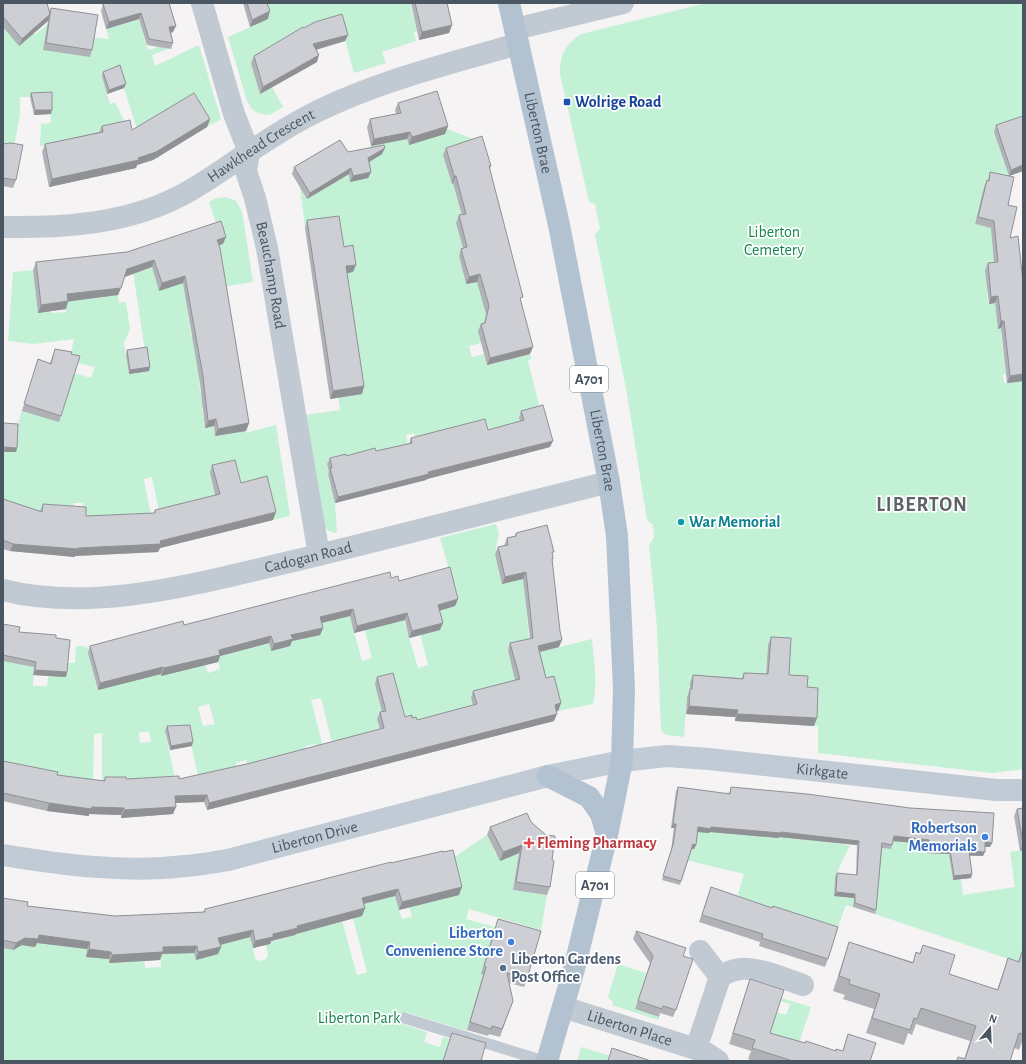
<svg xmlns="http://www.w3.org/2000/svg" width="1026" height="1064" font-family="'Alegreya Sans',sans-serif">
  <rect width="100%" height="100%" fill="#f5f3f3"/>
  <g fill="#c3f1d5" fill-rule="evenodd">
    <path d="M135,3L148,50L169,44L170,48L152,55L155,66L199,45L221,119L207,127L191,101L146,128L163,154L157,159L151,139L141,142L118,69L102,76L110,104L115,102L127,127L108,129L98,131L100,140L40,146L41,124L51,123L50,97H20V115L13,152L3,149V27L19,45L34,33L36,34L57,16L93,37L109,39L106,29Z"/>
    <path d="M267,3H410L417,31L414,32L416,41L382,52L386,63L354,73L340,21L261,94L272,87L283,107L271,114L266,115L256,112L251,108L247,101L228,37L268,19Z"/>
    <path d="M706,3H1023V144L994,132L1009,176L1007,181L986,188L975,224L1010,232L1007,290L987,293L988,304L995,303L998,328L1022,326L1001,332L1006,374H1003L1004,383L1023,381V769L992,773L818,753V726H814L786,683L768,645L765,682L690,683L689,697H687L684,737L667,735L665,734L661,730L657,627L649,545L654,538L653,525L647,520L627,394L595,234L600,229L595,204L589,202L560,74C560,54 565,45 581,34Z"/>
    <path d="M444,128L479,141L488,173L468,220L456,223L461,241L466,251L459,257L466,284L481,280L482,298L484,306L488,305L481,343L469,346L472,357L484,354L487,365L530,354L531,359L528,361L541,412L519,418L521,427L514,456L426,479L414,433L406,435L409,450L361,481L365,496L359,497L352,469L327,464L330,474L328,475L335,503L337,533C332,533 328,531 324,526L305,415L340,410L338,397L362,394L361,386L338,345L322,347L325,277L353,272L305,228L300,187L366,155L371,146Z"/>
    <path d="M225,197L235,200L242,211L253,282L222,287L187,307L191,337L202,335L221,380L199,383L201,393L210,392L213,407L202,409L205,428L214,426L215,436L246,431V433L276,425L290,516L273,520L251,487L210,473L216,502L160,516L152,477L144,479L152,521L83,524V503H74V514L3,508V451L16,452L17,428L23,406L49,415L70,372L91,378L95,367L69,361L74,339L34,344L8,341L13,272L33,270L38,312L49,303L51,313L66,312L65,301L118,295L119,303L126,302L130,329L124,343L129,373L148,371L131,258L142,271L223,244L209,202L217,198Z"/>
    <path d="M496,524L499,533L495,554L542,583L524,585L529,637L543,651L592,639C594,660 598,683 593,704L558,711L475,696L471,697L474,712L410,725L384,699L381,735L333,747L321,698L311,700L331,779L326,780L316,744L305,746L307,754L254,780L259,798H256L246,760L236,763L238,772L199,781L188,730L165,731L176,783L102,784V733L94,734L93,787L55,782L56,772L36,770H3V661L12,662L36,640L33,686H47L48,676L67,663H75L76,646H83L96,651L91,665L98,690L204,660L208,673L220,669L217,657L286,631L317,624L345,598L362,661L372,658L362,619L404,620L418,668L428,665L415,614L435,612L450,573L440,538ZM209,704L215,724L203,726L198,707ZM139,732H149L151,742L140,743Z"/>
    <path d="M727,791L730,792L727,821L737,834L753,835L773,796L769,837L779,838V836L850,845L835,877L834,896L850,898L855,879L853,907L846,905L835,935L760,942L753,940L761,913L735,904L744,874L669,856L672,846C680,842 689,837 697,832C707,824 725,805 727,791Z"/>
    <path d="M487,835L496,855L514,849L519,854L513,890L547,895L541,930L469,909L466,919L495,927L492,936L500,939L483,975L467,1031L406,1012L402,1024L427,1032L424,1042L440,1047L443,1037L467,1044L443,1061H3V935L25,909L36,943L87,949L144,951L145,968L161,967L160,950L216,946L252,935L255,948L253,949L255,958L259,961L266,959L268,955L266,945L270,944L266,925L275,941L295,935L292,924L322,926L342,921L357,975L367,972L353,918L359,905L395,896L402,919L412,917L399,868L426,903L442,899L446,890L450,857L456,856Z"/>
    <path d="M892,839L927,844V853L956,846L951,867L953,880L961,879L963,895L1015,887L1010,852L1023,850V964L875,914L873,847L890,849Z"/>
    <path d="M618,964L646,973L635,1009L659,1017L658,1020L612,1005L613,1002L608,997Z"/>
    <path d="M747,987L811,1007L793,1061L766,1043L776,1012L786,1015L790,1004L746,990Z"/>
    <path d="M581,1047L610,1056L608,1061H577Z"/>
  </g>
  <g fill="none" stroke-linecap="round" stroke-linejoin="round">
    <path stroke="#c1cad2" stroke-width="11" d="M404,1018L544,1061"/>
    <g stroke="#c1cad2" stroke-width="22">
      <path id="s1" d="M202,3L234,114L249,152L246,171L255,198L267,248L319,555"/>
      <path d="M515,29L623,3"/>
      <path id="s2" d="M3,227C63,228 126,224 180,196C205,183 226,167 249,152C269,139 290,125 312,114C375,82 450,63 518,44"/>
      <path id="s3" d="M3,590C97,614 206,581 298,560C402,535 505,508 609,482"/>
      <path d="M700,951L720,977"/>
      <path id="s4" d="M563,1007L696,1049L706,1053L718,1061"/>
      <path d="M696,1049L720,977C726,973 732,970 740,969C759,967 785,979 803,985"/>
    </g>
    <path stroke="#c1cbd6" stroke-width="22" id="s5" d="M3,855C63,865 125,873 185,866C200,865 214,862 228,860L548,776L622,761L667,756L709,759L996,790H1023"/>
    <g stroke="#b3c2d1" stroke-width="22">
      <path id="s6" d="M509,3L559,225L609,482L617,536L624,689L622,761L607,835L574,969L547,1061"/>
      <path d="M548,776L589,797L601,814L607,835"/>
    </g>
  </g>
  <g fill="#b0b2b7">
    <path d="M3,3L50,12L51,8L92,50L90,57L43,50L48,21L19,46L3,27Z"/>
    <path d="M169,3L173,32L171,33L173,43L171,49L147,45L139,19L106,29L101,11L103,4Z"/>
    <path d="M243,3H268L267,5L268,19L250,27Z"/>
    <path d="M411,3H447L452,25L449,33L419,40Z"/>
    <path d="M304,28L348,35L345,41L316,50L317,62L260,94L251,63L254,56Z"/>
    <path d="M103,72L124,88L107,94L102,76Z"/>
    <path d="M31,93L51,114L34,115L30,97Z"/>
    <path d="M398,103L448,126L445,134L409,145L407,139L371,146L367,127L370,119L396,114L395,110Z"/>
    <path d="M210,119L207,127L153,160L137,165L136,168L49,187L42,152L45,144L99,132L102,126L132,130Z"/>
    <path d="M996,125L1023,171L1009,176L1008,205L1010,238L1023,282V381L1007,383L1001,328L998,329L995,303L989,304L985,270L988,263L994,262L991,228L975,224L984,187L987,180H988L990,172L1009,176L994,132Z"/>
    <path d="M3,144L16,180L13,188L3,186Z"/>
    <path d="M446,148L491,166L490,169L521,302L530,354L487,365L478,331L481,324L484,323L486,314L477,282L466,284L459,256L461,249L463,248L456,223L459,215H462L453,183L452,184L443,155Z"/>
    <path d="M348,152L382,154L369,162L371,172L368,178L350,182L349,174L307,199L292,174L294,167Z"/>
    <path d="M307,220L344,247L353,272L347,273L364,386L362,394L330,399L305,228Z"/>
    <path d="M223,244L219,245L249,423L246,431L215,436L214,426L205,428L200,383L183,283L159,291L152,267L125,277L118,295L68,301L66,309L38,313L33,270L36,262Z"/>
    <path d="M55,349L61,416L59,422L22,411L38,359L50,363Z"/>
    <path d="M127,350L150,367L149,371L129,374L126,355Z"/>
    <path d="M521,411L550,447L427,479L426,480L335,503L328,474L329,472L327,464L330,458L376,451L409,444L411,438L488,430L520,421L519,418Z"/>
    <path d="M3,423L17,448L16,452L3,451Z"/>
    <path d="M212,465L241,483L273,520L160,548L158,552L75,556V557L10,551L3,549V499L40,511L43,504L86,516L154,513L155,510L215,495L210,473Z"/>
    <path d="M516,533L553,556V559L552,561L559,647L540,652L546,678L561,703L558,711H556L554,721L207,810L204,802L176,803L173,814L121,818V815L89,814V816L47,811L3,801V761L57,775L104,781L105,777L126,779H179L251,763L380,729L377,719L380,712H382L375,684L377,677L405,717L412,718L417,720L473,706L471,698L473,691L515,680L508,650L510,643L530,639L523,579L502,584L495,554L498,547L504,546L507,538L515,536Z"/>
    <path d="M391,578L399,581L458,599L455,606L439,611L440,630L409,638L405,620L354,633L350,616L322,623L323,628L320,635L292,641L290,646L271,651L269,643L220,656L218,662L161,676V674L98,690L88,653L90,646Z"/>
    <path d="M3,624L19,632L56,638L67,672L66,677L33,675L34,667L3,661Z"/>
    <path d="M771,637L789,675L807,687L814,726L735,721V717L686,714L687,697L690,689V683L693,675L742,678L744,673L766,674L768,645Z"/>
    <path d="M167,726L192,746L170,750L165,731Z"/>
    <path d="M678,787L729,794L731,787L992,843L990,847H985L983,856H969L972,874L971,878L953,880L949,854L927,853V844L893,841L891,849L882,848L876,910L875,914L853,907L854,898L834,896L835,877L837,873L856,875L857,845L779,837V838L710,832L709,833L698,832L696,845L694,849H692L680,885L662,880L671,850L674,828H671L676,791Z"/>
    <path d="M1023,808V850L1020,851L1014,816L1017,809Z"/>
    <path d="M531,822L552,860L550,887L547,895L513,890L519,853L500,861L487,835L490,827Z"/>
    <path d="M391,863L459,895L399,910L395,896L363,904L365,908L362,916L296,934L295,935L271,941L270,944L253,948L250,937L220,945L221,947L218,954L196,960L194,953L162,954L160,960L109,963V959L86,957L87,949L37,943L35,947L22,945L13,950L3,948V898L27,906L115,916L203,912L205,909L258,896Z"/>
    <path d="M711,887L772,908L828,959L825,967L759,946L760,942L699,922Z"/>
    <path d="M498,919L527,979L524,987L509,983L513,1001L500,1037L489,1034L488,1036L467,1030L483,975L481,974Z"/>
    <path d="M636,931L683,956L676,1010L673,1017L660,1013L659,1017L635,1009L650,963L633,939Z"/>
    <path d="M849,942L913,962L916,952L920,953L923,945L949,974L997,990L1008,958L1018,962L1023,949V1039L1019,1050L1014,1048L964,1059L970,1041L916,1024L912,1035L908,1033L904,1045L866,1033L874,1009L843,999L845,995L833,991Z"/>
    <path d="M750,979L770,1033L805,1043L836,1051H843L848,1034L870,1061H754L748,1059L751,1051L729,1044Z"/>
  </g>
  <g fill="#909195">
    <path d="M270,11L268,19L250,27L252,20Z"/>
    <path d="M141,13L139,19L106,29L109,22Z"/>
    <path d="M50,14L48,21L19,46L22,39Z"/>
    <path d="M452,25L449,33L419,40L422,32Z"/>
    <path d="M176,26L173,32L167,34L169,27Z"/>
    <path d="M348,35L345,41L311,51L313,44Z"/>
    <path d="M319,55L317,62L260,94L263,87Z"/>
    <path d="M126,84L124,88L107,94L109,90Z"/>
    <path d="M35,110H52L51,114L34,115Z"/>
    <path d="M210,119L207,127L153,160L137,165L136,168L49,187L52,179L138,158Z"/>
    <path d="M448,126L445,134L409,145L412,137Z"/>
    <path d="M410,132L407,139L371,146L374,139Z"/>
    <path d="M385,148L382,154L366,164L368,158Z"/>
    <path d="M1023,165V171L1009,176L1011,170Z"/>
    <path d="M351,168L349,174L307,199L310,193Z"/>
    <path d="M371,172L368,178L350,182L353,176Z"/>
    <path d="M454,176H456L453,183L452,184Z"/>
    <path d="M226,237L223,244L214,247L217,240Z"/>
    <path d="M154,260L152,267L124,277L127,269Z"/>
    <path d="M356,265L353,272L343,274L346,266Z"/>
    <path d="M480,274L477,282L466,284L469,277Z"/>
    <path d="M185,276L183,283L159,291L162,283Z"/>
    <path d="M121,288L118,295L65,302L67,294Z"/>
    <path d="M998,296L995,303L989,304L991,297Z"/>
    <path d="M68,301L66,309L38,313L41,305Z"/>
    <path d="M1001,321H1004L1001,328L998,329Z"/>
    <path d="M533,347L530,354L487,365L490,358Z"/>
    <path d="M150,367L149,371L129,374L130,370Z"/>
    <path d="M1023,374V381L1007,383L1010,376Z"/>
    <path d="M364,386L362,394L330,399L333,391Z"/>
    <path d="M216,419L214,426L205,428L208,421Z"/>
    <path d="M249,423L246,431L215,436L218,429Z"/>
    <path d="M553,441L550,447L427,479L426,480L335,503L338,497L428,472Z"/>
    <path d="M5,447L17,448L16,452H4Z"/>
    <path d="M276,512L273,520L160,548L158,552L75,556V557L10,551L13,544L78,548L160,541Z"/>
    <path d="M526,572L523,579L502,584L505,577Z"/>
    <path d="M458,599L455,606L435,612L438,605Z"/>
    <path d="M353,609L350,616L317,624L320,617Z"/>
    <path d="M407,613L405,620L354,633L357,626Z"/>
    <path d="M443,623L440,630L409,638L412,631Z"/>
    <path d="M323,628L320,635L292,641L290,646L271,651L274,644L291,635Z"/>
    <path d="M271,636L269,643L220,656L218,662L161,676L164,668L219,650Z"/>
    <path d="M562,640L559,647L535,653L538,646Z"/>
    <path d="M163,667L161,674L98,690L100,683Z"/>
    <path d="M35,670L67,672L66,677L33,675Z"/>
    <path d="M561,703L558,711L552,712L555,705Z"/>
    <path d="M689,706L738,710L735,717L686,714Z"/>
    <path d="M557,714L554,721L207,810L209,803Z"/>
    <path d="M737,714L817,718L814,726L735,721Z"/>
    <path d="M193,742L192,746L170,750L171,746Z"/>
    <path d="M207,795L204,802L173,803L175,796Z"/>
    <path d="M49,803L124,808L121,815L89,814V816L47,811Z"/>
    <path d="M176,807L173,814L121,818L124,810Z"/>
    <path d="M673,824H676L674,828H671Z"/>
    <path d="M698,827H711L781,832L859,841L857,845L779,837V838L710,832L709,833L697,832Z"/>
    <path d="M894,836L929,840L927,844L892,841Z"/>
    <path d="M985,842L992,843L990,847H984Z"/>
    <path d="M693,844L696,845L694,849H691Z"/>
    <path d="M1023,844V850L1020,851Z"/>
    <path d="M522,845L519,853L500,861L503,852Z"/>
    <path d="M928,848L950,850L949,854L927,853Z"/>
    <path d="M969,851L985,852L983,856L967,855Z"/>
    <path d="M972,874L971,878L953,880L954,876Z"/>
    <path d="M462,887L459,895L399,910L402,902Z"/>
    <path d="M398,889L395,896L359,905L362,898Z"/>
    <path d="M836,892L855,894L854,898L834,896Z"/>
    <path d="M365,908L362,916L296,934L295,935L271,941L270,944L253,948L255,941L273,934L297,926Z"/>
    <path d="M253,930L250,937L216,946L218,938Z"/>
    <path d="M39,935L90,942L87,949L37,943L35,947L22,945L13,950L16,943L25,938Z"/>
    <path d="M197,946L194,953L162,954L160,960L109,963L112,955L163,947Z"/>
    <path d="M221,947L218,954L196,960L198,952Z"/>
    <path d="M89,949L111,952L109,959L86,957Z"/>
  </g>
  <g fill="#cdcfd5" stroke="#909195">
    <path d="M3,3H47L50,14L51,8L98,15L92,50L46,43L50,14L22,39L4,18L3,15Z"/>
    <path d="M106,3H169L176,26L169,27L173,43L149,39L141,13L109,22L103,4Z"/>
    <path d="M247,3H267L270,11L252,20Z"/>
    <path d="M415,3H447L452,25L422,32Z"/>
    <path d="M342,14L348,35L313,44L319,55L263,87L254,56L303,27L304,28L315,22Z"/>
    <path d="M120,65L126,84L109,90L103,72Z"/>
    <path d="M437,91L448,126L412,137L410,132L374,139L370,119L401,113L398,103Z"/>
    <path d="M52,92V110H35L31,93Z"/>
    <path d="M194,93L210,119L156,152L138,158L139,160L52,179L45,144L103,132L102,126L130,120L132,130Z"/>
    <path d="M1023,116V165L1011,170L996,125Z"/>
    <path d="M482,136L491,166H489L523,297L520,298L533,347L490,358L481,324L485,323L489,306L480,274L469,277L461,249L467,247L459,215L466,214L456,176H454L446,148Z"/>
    <path d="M340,140L348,152L384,145L385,148L368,158L371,172L353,176L351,168L310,193L294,167Z"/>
    <path d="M11,143L23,145L16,180L3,178V144Z"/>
    <path d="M990,172L1014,177L1008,205L1017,207L1010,238L1018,236L1023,282V374L1010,376L1004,321H1001L998,296L991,297L988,263L998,262L994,221L978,217L987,180L989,181Z"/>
    <path d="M339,216L344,247L353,245L356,265L346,266L364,386L333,391L307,220Z"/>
    <path d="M221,221L226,237L217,240L220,248L249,423L218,429L216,419L208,421L203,376L185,276L162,283L154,260L127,269L121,288L67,294L68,301L41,305L36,262L127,252Z"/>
    <path d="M147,347L150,367L130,370L127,350Z"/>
    <path d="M55,349L72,352L71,354L80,356L61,416L24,404L38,359L51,364Z"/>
    <path d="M543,405L553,441L428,472L429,474L338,497L330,468H332L330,458L346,454V456L375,448L376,451L412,443L411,438L485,419L488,430L524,420L521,411Z"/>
    <path d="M3,423L18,424L17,448L3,447Z"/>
    <path d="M235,460L241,483L267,476L276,512L160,541L161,544L78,548V549L13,544L3,540V499L42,512L43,504L86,507V516L155,513V510L220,494L212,465Z"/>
    <path d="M547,525L554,552H552L553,559H552L560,631L562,640L538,646L546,678L554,676L561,703L555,705L557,714L209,803L207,795L175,796L176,807L124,810V808L92,807L91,809L49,803L3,793V761L58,772L57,775L105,781V777H126V779L179,776V779L251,763L384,728L380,712L386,711L377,677L393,673L405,717L412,715V718L416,717L417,720L477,704L473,691L520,679L510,643L533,638L526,572L505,577L498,547L508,545L507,538L516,536V533Z"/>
    <path d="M450,567L458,599L438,605L443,623L412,631L407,613L357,626L353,609L320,617L323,628L291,635L293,639L274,644L271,636L219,650L220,655L164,668L163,667L100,683L90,646L183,621L184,625L390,572L391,578L398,576L399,581Z"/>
    <path d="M3,624L20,627L19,632L56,635V638L70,640L67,672L35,670L36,662L3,655Z"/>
    <path d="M771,637L791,638L789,675L808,676L807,687L818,688L817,718L737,714L738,710L689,706L690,689H692L693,675L743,679L744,673L768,674Z"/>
    <path d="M190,725L193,742L171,746L167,726Z"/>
    <path d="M678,787L730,794L731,787L807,794L910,808L994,813L992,843L985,842V852L969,851L972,874L954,876L950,850L928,848L929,840L894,836L892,845L882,843L876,910L855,903V894L836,892L837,873L857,875L859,841L781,832L780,833L711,827V829L698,827L696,845L693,844L681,881L663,876L673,845L676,824H673Z"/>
    <path d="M1023,808V844L1017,809Z"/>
    <path d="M527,813L531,822L546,835L555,836L552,860L554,861L550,887L516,882L522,845L503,852L490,827Z"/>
    <path d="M453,850L462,887L402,902L398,889L362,898L365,908L297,926L298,928L273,934V937L255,941L253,930L218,938L221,947L198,952L197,946L163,947V952L112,955L111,952L89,949L90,942L39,935L38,939L25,938L16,943L3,940V898L28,902L27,906L115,916L205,912V909L258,896L391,862V863L443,851V852Z"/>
    <path d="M711,887L772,908L773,906L838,927L828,959L762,938L763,934L702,915Z"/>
    <path d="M498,919L541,931L527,979L507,973L513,1001L502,1029L492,1026L491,1029L470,1022L486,967L484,966Z"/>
    <path d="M636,931L686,948L683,956L693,959L676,1010L663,1006L662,1009L638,1001L653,956Z"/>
    <path d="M849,942L913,963L916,952L920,954L923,945L955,955L949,974L998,990L1008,958L1019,962L1023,949V1034L1019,1033L1010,1061H957L958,1057L965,1059L976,1026L921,1008L917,1019L914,1018L910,1030L872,1018L880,994L849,984L850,980L839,976Z"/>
    <path d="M750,979L784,990L770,1033L805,1043L806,1041L836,1051V1049L843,1051L848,1034L876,1043L870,1061H793L752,1048L755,1040L733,1033Z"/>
    <path d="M452,1033L486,1043L481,1061H443Z"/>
    <path d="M612,1048L651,1061H608Z"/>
  </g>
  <rect fill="#1a4fb4" stroke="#fff" stroke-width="1.5" x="563" y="98" width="8" height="8" rx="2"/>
  <circle fill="#0f9aa8" stroke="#fff" stroke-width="1.5" cx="681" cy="522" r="4"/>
  <g fill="#3f7fe0" stroke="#fff" stroke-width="1.5">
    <circle cx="985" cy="837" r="4"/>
    <circle cx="511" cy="942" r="4"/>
  </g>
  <path fill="#e0444e" stroke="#fff" stroke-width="1.5" d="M527 837h4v4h4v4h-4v4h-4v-4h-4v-4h4z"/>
  <circle fill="#5c6f8a" stroke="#fff" stroke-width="1.5" cx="503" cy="968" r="4"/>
  <g text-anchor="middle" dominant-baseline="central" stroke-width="3.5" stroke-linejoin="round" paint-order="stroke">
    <g fill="#fff" stroke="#808990" stroke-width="1">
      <rect x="570" y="366" width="38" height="26" rx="3"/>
      <rect x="576" y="872" width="38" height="26" rx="3"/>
    </g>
    <g font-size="15" font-weight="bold" fill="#4a5661">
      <text x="589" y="379">A701</text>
      <text x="595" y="885">A701</text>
    </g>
    <g font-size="16" font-weight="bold" fill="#164399" stroke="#fff" text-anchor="start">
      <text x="575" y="102">Wolrige Road</text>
    </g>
    <g font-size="16" fill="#4a5661" stroke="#fff">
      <text stroke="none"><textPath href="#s6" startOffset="133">Liberton Brae</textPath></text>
      <text stroke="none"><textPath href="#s2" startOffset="277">Hawkhead Crescent</textPath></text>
      <text stroke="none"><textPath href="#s1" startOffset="283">Beauchamp Road</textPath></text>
      <text stroke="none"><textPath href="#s6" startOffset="457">Liberton Brae</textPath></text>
      <text stroke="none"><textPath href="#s3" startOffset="310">Cadogan Road</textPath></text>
      <text stroke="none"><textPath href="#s5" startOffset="834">Kirkgate</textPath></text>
      <text stroke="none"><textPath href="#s5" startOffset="316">Liberton Drive</textPath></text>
      <text stroke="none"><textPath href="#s4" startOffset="70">Liberton Place</textPath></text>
    </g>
    <g font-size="16" fill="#17864f" stroke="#fff">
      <text x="774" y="232">Liberton<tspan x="774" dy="18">Cemetery</tspan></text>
      <text x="359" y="1018">Liberton Park</text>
    </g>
    <g font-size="16" font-weight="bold" fill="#0d838f" stroke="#fff" text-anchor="start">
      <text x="689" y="522">War Memorial</text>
    </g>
    <g font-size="16" font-weight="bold" fill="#366cbe" stroke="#fff" text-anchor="end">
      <text x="977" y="828">Robertson<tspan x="977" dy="18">Memorials</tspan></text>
      <text x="503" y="933">Liberton<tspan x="503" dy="18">Convenience Store</tspan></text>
    </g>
    <g font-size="16" font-weight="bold" fill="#be3a42" stroke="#fff" text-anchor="start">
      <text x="537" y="843">Fleming Pharmacy</text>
    </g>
    <g font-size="16" font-weight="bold" fill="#4e5e75" stroke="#fff" text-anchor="start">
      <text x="511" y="959">Liberton Gardens<tspan x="511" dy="18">Post Office</tspan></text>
    </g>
    <g font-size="20" font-weight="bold" letter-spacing="1" fill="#5f6368" stroke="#fff">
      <text x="922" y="505">LIBERTON</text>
    </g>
  </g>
  <rect width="1026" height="1064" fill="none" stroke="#4a5661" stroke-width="8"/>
  <g transform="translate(990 1028) rotate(19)" stroke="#ffffff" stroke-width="3" paint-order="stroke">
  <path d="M0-3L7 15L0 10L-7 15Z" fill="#4a5661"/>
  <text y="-6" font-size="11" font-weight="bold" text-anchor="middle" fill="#4a5661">N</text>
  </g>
</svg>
